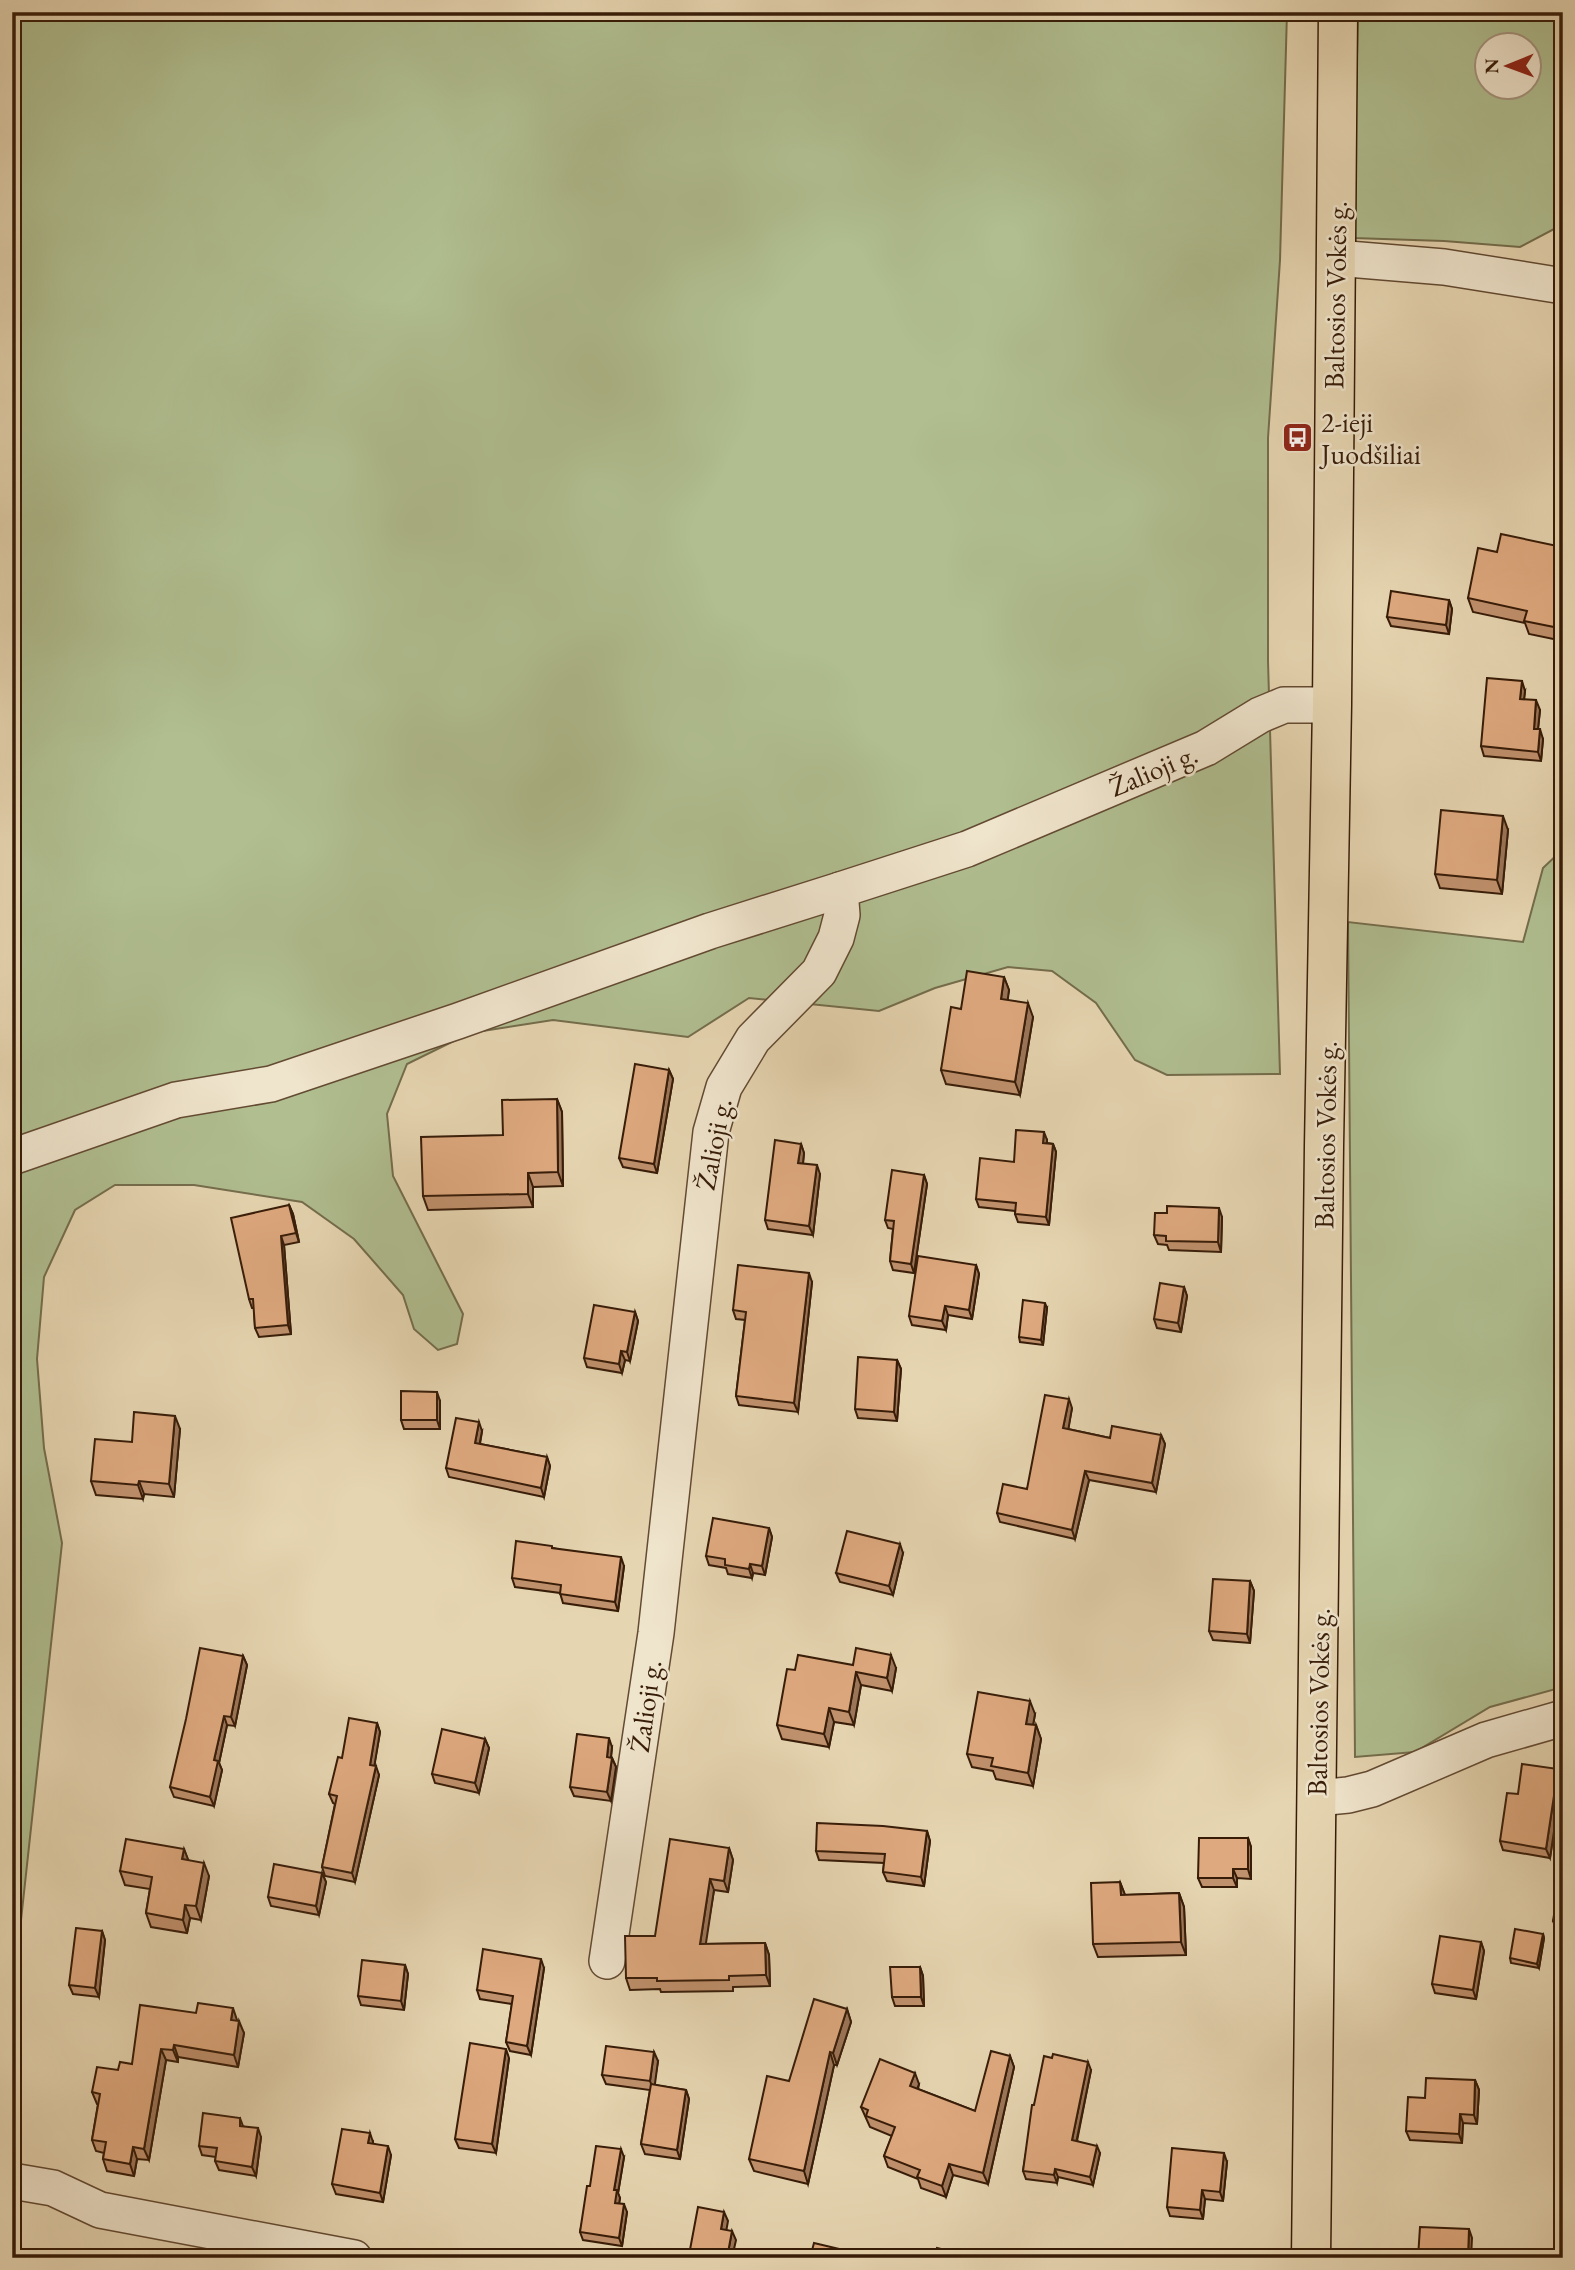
<svg xmlns="http://www.w3.org/2000/svg" width="1575" height="2270" font-family="'EB Garamond',serif">
  <rect width="100%" height="100%" fill="#e6d5b1"/>
  <filter id="stains"><feTurbulence type="fractalNoise" baseFrequency=".00286" numOctaves="4"/><feColorMatrix values="0 0 0 0 .2 0 0 0 0 .09 0 0 0 0 .02 0 0 0 .5 -.17"/></filter>
  <radialGradient id="worn" r=".72"><stop offset=".6" stop-color="#630" stop-opacity="0"/><stop offset="1" stop-color="#630" stop-opacity=".3"/></radialGradient>
  <g fill="#b0be90" stroke="#746d4c" stroke-width="2" fill-rule="evenodd">
    <path d="M12,12H1287L1280,260L1268,438V661L1280,1074L1167,1075L1135,1060L1096,1003L1052,971L1008,967L935,988L879,1011L749,998L688,1037L553,1020L470,1033L407,1064L387,1114L393,1176L463,1314L457,1344L438,1350L414,1329L403,1295L354,1239L302,1202L194,1185H115L75,1210L44,1277L37,1359L44,1448L62,1543L16,1966L12,1971Z"/>
    <path d="M1358,12H1563V202L1556,228L1520,247L1444,241L1353,238ZM1488,46H1530V88H1488Z"/>
    <path d="M1563,849V1687L1490,1707L1415,1752L1355,1757L1348,922L1523,942L1543,868Z"/>
  </g>
  <g fill="none" stroke-linecap="round" stroke-linejoin="round">
    <defs>
      <g id="minor">
        <path d="M1336,258L1444,267L1563,286"/>
        <path d="M12,1157L176,1100L271,1084L458,1021L710,931L840,890"/>
        <path d="M1317,1798L1348,1795L1372,1789L1486,1740L1563,1718"/>
        <path d="M607,1961L656,1633L711,1132L724,1087L753,1039L819,972L836,938L842,915L840,890L967,849L1206,748L1260,715L1284,705H1332"/>
        <path d="M12,2181L53,2188L100,2210L354,2258"/>
      </g>
      <path id="major" d="M1311,2258L1324,1146L1332,705L1338,12"/>
    </defs>
    <use href="#minor" stroke="#634a32" stroke-width="38"/>
    <use href="#major" stroke="#371c08" stroke-width="41"/>
    <use href="#minor" stroke="#efe4cc" stroke-width="35"/>
    <use href="#major" stroke="#e6d5b1" stroke-width="38"/>
  </g>
  <g fill="#c0916d" stroke="#371c08" stroke-width="2">
    <path d="M1563,449V497L1559,496L1555,487Z"/>
    <path d="M1562,547L1563,641L1529,634L1525,623L1473,612L1468,598L1497,552Z"/>
    <path d="M1449,600L1452,609L1449,634L1391,626L1387,617Z"/>
    <path d="M1525,691L1524,699L1540,710L1538,729L1543,739L1541,761L1484,756L1481,746Z"/>
    <path d="M1508,830L1502,894L1440,888L1435,874Z"/>
    <path d="M1004,977L1009,990L1007,1000L1033,1017L1020,1095L946,1084L941,1070L961,1009Z"/>
    <path d="M669,1070L673,1079L657,1173L623,1167L619,1158Z"/>
    <path d="M557,1099L562,1112L563,1186L533,1187V1207L428,1210L423,1196Z"/>
    <path d="M1047,1140V1143L1053,1144L1056,1152L1049,1225L1018,1222L1015,1214V1211L979,1207L976,1199L1014,1162Z"/>
    <path d="M801,1144L804,1153L803,1163L820,1174L813,1235L768,1229L765,1220Z"/>
    <path d="M924,1175L927,1184L914,1273L893,1270L890,1261L893,1229L888,1228L885,1220Z"/>
    <path d="M289,1205L293,1214L299,1242L284,1245L291,1334L259,1337L255,1328L254,1308H252L249,1299Z"/>
    <path d="M1222,1217L1221,1252L1169,1250L1167,1245L1158,1244L1154,1235Z"/>
    <path d="M976,1265L979,1274L972,1319L948,1315L946,1330L912,1325L909,1316Z"/>
    <path d="M812,1282L798,1412L739,1405L736,1396L745,1320L736,1319L733,1310Z"/>
    <path d="M1184,1287L1187,1296L1181,1332L1157,1328L1154,1319Z"/>
    <path d="M1047,1308L1043,1345L1020,1342L1019,1337Z"/>
    <path d="M635,1312L638,1321L630,1361L625,1360L622,1373L587,1367L584,1358Z"/>
    <path d="M897,1360L901,1369L897,1421L858,1418L855,1409Z"/>
    <path d="M440,1401V1429H404L401,1420Z"/>
    <path d="M1072,1408L1068,1429L1110,1438L1161,1435L1165,1444L1156,1492L1089,1480L1075,1539L1000,1522L997,1513L1027,1489Z"/>
    <path d="M180,1429L174,1497L144,1494L143,1499L96,1495L91,1481L132,1442Z"/>
    <path d="M482,1431L480,1444L547,1457L550,1466L544,1497L449,1477L446,1468Z"/>
    <path d="M769,1528L772,1537L765,1575L753,1573L752,1578L728,1574L726,1568L709,1565L706,1556Z"/>
    <path d="M553,1548L624,1566L618,1611L563,1603L560,1593L515,1587L512,1578Z"/>
    <path d="M903,1553L893,1595L840,1582L836,1573Z"/>
    <path d="M1250,1581L1254,1591L1250,1643L1213,1640L1209,1631Z"/>
    <path d="M243,1656L247,1665L235,1726L227,1725L219,1763L222,1770L214,1806L174,1797L170,1787Z"/>
    <path d="M896,1668L892,1691L861,1685L854,1725L834,1722L829,1747L782,1739L777,1725L795,1670Z"/>
    <path d="M1035,1714L1033,1725H1036L1041,1739L1033,1786L996,1779L993,1771L972,1767L967,1754Z"/>
    <path d="M377,1723L380,1732L374,1766L379,1775L355,1882L325,1876L322,1867L335,1804L333,1803L329,1794L342,1758Z"/>
    <path d="M485,1739L489,1748L479,1793L435,1783L432,1774Z"/>
    <path d="M612,1747L611,1757L612,1758L616,1767L611,1801L574,1796L570,1787Z"/>
    <path d="M1562,1778L1550,1858L1503,1850L1500,1841L1518,1794Z"/>
    <path d="M927,1831L930,1841L924,1886L887,1881L883,1872L884,1863L819,1860L816,1851Z"/>
    <path d="M1248,1838L1251,1847V1879L1237,1878V1887H1202L1198,1878Z"/>
    <path d="M729,1848L733,1860L728,1892L714,1890L705,1944L765,1943L769,1955L770,1986L733,1987V1991L661,1992L660,1989L630,1990L626,1978L655,1936Z"/>
    <path d="M184,1849L188,1860L209,1876L201,1920L190,1918L187,1933L151,1927L146,1913L150,1889L125,1885L120,1871Z"/>
    <path d="M322,1873L326,1882L319,1915L271,1906L268,1897Z"/>
    <path d="M1120,1882L1125,1895L1179,1893L1184,1907L1186,1955L1098,1957L1093,1944Z"/>
    <path d="M1563,1897V1931L1557,1930L1553,1921Z"/>
    <path d="M102,1931L105,1940L99,1997L73,1994L69,1985Z"/>
    <path d="M1543,1934L1544,1938L1539,1968L1511,1963L1510,1958Z"/>
    <path d="M1481,1942L1484,1951L1476,1999L1435,1993L1432,1984Z"/>
    <path d="M405,1965L408,1974L404,2010L361,2005L358,1996Z"/>
    <path d="M920,1967L923,1976L924,2006H895L892,1997Z"/>
    <path d="M544,1968L531,2055L510,2051L506,2042L512,2004L480,1999L477,1990Z"/>
    <path d="M847,2009L851,2022L837,2065H834L808,2184L754,2171L749,2159Z"/>
    <path d="M196,2013L237,2021L244,2033L238,2067L178,2057V2062L166,2060L149,2160L137,2159L134,2176L107,2171L103,2159L104,2153L96,2151L92,2140L98,2104H97L92,2092L118,2070L132,2064Z"/>
    <path d="M1010,2056L1014,2067L988,2184L953,2175L946,2197L921,2188L918,2179L888,2167L884,2156L892,2136L870,2127L861,2107L919,2084L918,2089L975,2111Z"/>
    <path d="M509,2058L496,2153L459,2148L455,2139Z"/>
    <path d="M1052,2058L1091,2070L1077,2141L1100,2153L1093,2185L1058,2177L1057,2183L1026,2179L1023,2171L1034,2105Z"/>
    <path d="M658,2061L654,2085L686,2090L689,2099L680,2159L645,2154L641,2144L650,2090L606,2084L602,2075Z"/>
    <path d="M1475,2080L1479,2090L1477,2124L1463,2123L1462,2143L1410,2140L1406,2131L1425,2098Z"/>
    <path d="M240,2118L243,2126L261,2137L256,2176L219,2170L215,2161L216,2157L202,2155L199,2146Z"/>
    <path d="M373,2142V2143L391,2155L383,2202L336,2194L332,2184Z"/>
    <path d="M624,2157L618,2193L620,2198L619,2203L627,2212L622,2246L583,2240L580,2232L590,2186Z"/>
    <path d="M1227,2162L1223,2201L1205,2199L1203,2219L1170,2216L1167,2207Z"/>
    <path d="M1563,2221V2258H1561L1558,2250Z"/>
  </g>
  <g fill="#9c7659" stroke="#371c08" stroke-width="2">
    <path d="M1562,547L1563,549V581L1556,578Z"/>
    <path d="M1449,600L1452,609L1449,634L1446,625Z"/>
    <path d="M1563,610V638L1559,628Z"/>
    <path d="M1522,681L1525,691L1523,708L1520,699Z"/>
    <path d="M1536,700L1540,710L1537,738L1534,729Z"/>
    <path d="M1540,729L1543,739L1541,761L1538,752Z"/>
    <path d="M1503,816L1508,830L1502,894L1497,880Z"/>
    <path d="M1004,977L1009,990L1006,1013L1001,999Z"/>
    <path d="M1028,1003L1033,1017L1020,1095L1015,1082Z"/>
    <path d="M669,1070L673,1079L657,1173L654,1164Z"/>
    <path d="M557,1099L562,1112L563,1186L558,1172Z"/>
    <path d="M1044,1132L1047,1140L1046,1151L1043,1143Z"/>
    <path d="M801,1144L804,1153L802,1172L798,1163Z"/>
    <path d="M1053,1144L1056,1152L1049,1225L1046,1217Z"/>
    <path d="M817,1165L820,1174L813,1235L809,1226Z"/>
    <path d="M528,1173L533,1187V1207L528,1194Z"/>
    <path d="M924,1175L927,1184L914,1273L911,1264Z"/>
    <path d="M289,1205L293,1214L299,1242L296,1233Z"/>
    <path d="M1219,1208L1222,1217L1221,1252L1218,1242Z"/>
    <path d="M281,1236L284,1245L291,1334L288,1325Z"/>
    <path d="M976,1265L979,1274L972,1319L969,1310Z"/>
    <path d="M809,1273L812,1282L798,1412L794,1403Z"/>
    <path d="M1184,1287L1187,1296L1181,1332L1178,1323Z"/>
    <path d="M1045,1303L1047,1308L1043,1345L1041,1340Z"/>
    <path d="M945,1306L948,1315L946,1330L942,1321Z"/>
    <path d="M635,1312L638,1321L630,1361L627,1352Z"/>
    <path d="M621,1351L625,1360L622,1373L619,1364Z"/>
    <path d="M897,1360L901,1369L897,1421L894,1412Z"/>
    <path d="M437,1392L440,1401V1429L437,1420Z"/>
    <path d="M1069,1399L1072,1408L1067,1437L1063,1428Z"/>
    <path d="M175,1416L180,1429L174,1497L169,1484Z"/>
    <path d="M479,1422L482,1431L478,1452L475,1443Z"/>
    <path d="M1161,1435L1165,1444L1156,1492L1152,1483Z"/>
    <path d="M547,1457L550,1466L544,1497L541,1488Z"/>
    <path d="M1085,1471L1089,1480L1075,1539L1072,1530Z"/>
    <path d="M139,1481L144,1494L143,1499L138,1485Z"/>
    <path d="M769,1528L772,1537L765,1575L762,1566Z"/>
    <path d="M900,1544L903,1553L893,1595L889,1586Z"/>
    <path d="M621,1557L624,1566L618,1611L615,1602Z"/>
    <path d="M750,1564L753,1573L752,1578L749,1569Z"/>
    <path d="M1250,1581L1254,1591L1250,1643L1247,1634Z"/>
    <path d="M891,1655L896,1668L892,1691L887,1678Z"/>
    <path d="M243,1656L247,1665L235,1726L231,1717Z"/>
    <path d="M856,1672L861,1685L854,1725L849,1712Z"/>
    <path d="M1030,1701L1035,1714L1031,1737L1026,1724Z"/>
    <path d="M829,1708L834,1722L829,1747L824,1734Z"/>
    <path d="M224,1716L227,1725L219,1763L222,1770L214,1806L210,1797L214,1760Z"/>
    <path d="M377,1723L380,1732L373,1774L370,1765Z"/>
    <path d="M1036,1725L1041,1739L1033,1786L1028,1773Z"/>
    <path d="M609,1738L612,1747L610,1766L607,1757Z"/>
    <path d="M485,1739L489,1748L479,1793L475,1783Z"/>
    <path d="M612,1758L616,1767L611,1801L607,1792Z"/>
    <path d="M376,1766L379,1775L355,1882L352,1873Z"/>
    <path d="M1558,1769L1562,1778L1550,1858L1546,1849Z"/>
    <path d="M927,1831L930,1841L924,1886L921,1877Z"/>
    <path d="M1248,1838L1251,1847V1879L1248,1869Z"/>
    <path d="M729,1848L733,1860L728,1892L724,1881Z"/>
    <path d="M184,1849L189,1862L182,1859Z"/>
    <path d="M204,1863L209,1876L201,1920L196,1906Z"/>
    <path d="M1233,1869L1237,1878V1887L1233,1878Z"/>
    <path d="M322,1873L326,1882L319,1915L316,1906Z"/>
    <path d="M710,1879L714,1890L704,1956L700,1944Z"/>
    <path d="M1120,1882L1125,1895H1121Z"/>
    <path d="M1179,1893L1184,1907L1186,1955L1181,1942Z"/>
    <path d="M185,1905L190,1918L187,1933L183,1920Z"/>
    <path d="M102,1931L105,1940L99,1997L95,1988Z"/>
    <path d="M1543,1934L1544,1938L1539,1968L1537,1964Z"/>
    <path d="M1481,1942L1484,1951L1476,1999L1473,1990Z"/>
    <path d="M765,1943L769,1955L770,1986L766,1975Z"/>
    <path d="M541,1959L544,1968L531,2055L527,2046Z"/>
    <path d="M405,1965L408,1974L404,2010L401,2001Z"/>
    <path d="M920,1967L923,1976L924,2006L921,1997Z"/>
    <path d="M233,2008L237,2020L235,2031L231,2020Z"/>
    <path d="M847,2009L851,2022L837,2065L833,2053Z"/>
    <path d="M239,2021L244,2033L238,2067L234,2055Z"/>
    <path d="M174,2045L178,2057V2062L173,2050Z"/>
    <path d="M161,2049L166,2060L149,2160L144,2149Z"/>
    <path d="M506,2049L509,2058L496,2153L492,2144Z"/>
    <path d="M654,2052L658,2061L654,2091L650,2081Z"/>
    <path d="M830,2052L834,2065L808,2184L804,2171Z"/>
    <path d="M1010,2056L1014,2067L988,2184L983,2173Z"/>
    <path d="M1088,2062L1091,2070L1075,2148L1072,2140Z"/>
    <path d="M12,2071L15,2080L12,2097Z"/>
    <path d="M915,2073L919,2084L914,2097L910,2086Z"/>
    <path d="M1475,2080L1479,2090L1477,2124L1474,2115Z"/>
    <path d="M686,2090L689,2099L680,2159L677,2150Z"/>
    <path d="M1460,2114L1463,2123L1462,2143L1459,2134Z"/>
    <path d="M258,2128L261,2137L256,2176L252,2167Z"/>
    <path d="M370,2133L373,2142L372,2152L368,2143Z"/>
    <path d="M388,2146L391,2155L383,2202L380,2193Z"/>
    <path d="M1097,2146L1100,2153L1093,2185L1090,2177Z"/>
    <path d="M133,2147L137,2159L134,2176L130,2164Z"/>
    <path d="M621,2149L624,2157L618,2193L620,2198L618,2211L615,2203L614,2190Z"/>
    <path d="M1224,2153L1227,2162L1223,2201L1220,2192Z"/>
    <path d="M949,2164L953,2175L946,2197L942,2186Z"/>
    <path d="M1055,2169L1058,2177L1057,2183L1054,2175Z"/>
    <path d="M1202,2190L1205,2199L1203,2219L1200,2210Z"/>
    <path d="M624,2204L627,2212L622,2246L619,2238Z"/>
    <path d="M724,2212L728,2221L725,2238L721,2229Z"/>
    <path d="M1469,2229L1472,2238L1471,2258H1468Z"/>
    <path d="M732,2231L736,2240L732,2258H727Z"/>
  </g>
  <g fill="#dfa97f" stroke="#371c08" stroke-width="2">
    <path d="M1563,449V489L1555,487Z"/>
    <path d="M1501,534L1562,547L1556,578L1563,579V610L1559,628L1524,621L1527,611L1468,598L1478,548L1497,552Z"/>
    <path d="M1391,591L1449,600L1446,625L1387,617Z"/>
    <path d="M1487,678L1522,681L1520,699L1536,700L1534,729H1540L1538,752L1481,746Z"/>
    <path d="M1441,810L1503,816L1497,880L1435,874Z"/>
    <path d="M967,971L1004,977L1001,999L1028,1003L1015,1082L941,1070L951,1007L961,1009Z"/>
    <path d="M635,1064L669,1070L654,1164L619,1158Z"/>
    <path d="M557,1099L558,1172L528,1173V1194L423,1196L421,1137L503,1135L502,1100Z"/>
    <path d="M1016,1130L1044,1132L1043,1143L1053,1144L1046,1217L1015,1214L1016,1203L976,1199L980,1158L1014,1162Z"/>
    <path d="M775,1140L801,1144L798,1163L817,1165L809,1226L765,1220Z"/>
    <path d="M892,1170L924,1175L911,1264L890,1261L894,1221L885,1220Z"/>
    <path d="M289,1205L296,1233L281,1236L288,1325L255,1328L253,1299H249L231,1218Z"/>
    <path d="M1167,1206L1219,1208L1218,1242L1166,1241V1236L1154,1235L1155,1213H1167Z"/>
    <path d="M918,1256L976,1265L969,1310L945,1306L942,1321L909,1316Z"/>
    <path d="M738,1265L809,1273L794,1403L736,1396L746,1312L733,1310Z"/>
    <path d="M1160,1283L1184,1287L1178,1323L1154,1319Z"/>
    <path d="M1023,1300L1045,1303L1041,1340L1019,1337Z"/>
    <path d="M594,1305L635,1312L627,1352L621,1351L619,1364L584,1358Z"/>
    <path d="M858,1357L897,1360L894,1412L855,1409Z"/>
    <path d="M401,1391L437,1392V1420H401Z"/>
    <path d="M1045,1395L1069,1399L1063,1428L1110,1438L1112,1426L1161,1435L1152,1483L1085,1471L1072,1530L997,1513L1003,1484L1027,1489Z"/>
    <path d="M134,1412L175,1416L169,1484L139,1481L138,1485L91,1481L95,1439L132,1442Z"/>
    <path d="M456,1418L479,1422L475,1443L547,1457L541,1488L446,1468Z"/>
    <path d="M713,1518L769,1528L762,1566L750,1564L749,1569L725,1565V1559L706,1556Z"/>
    <path d="M847,1531L900,1544L889,1586L836,1573Z"/>
    <path d="M516,1541L552,1546V1548L621,1557L615,1602L560,1594L561,1585L512,1578Z"/>
    <path d="M1213,1579L1250,1581L1247,1634L1209,1631Z"/>
    <path d="M200,1648L243,1656L231,1717L224,1716L214,1760L218,1761L210,1797L170,1787L186,1719Z"/>
    <path d="M856,1648L891,1655L887,1678L856,1672L849,1712L829,1708L824,1734L777,1725L787,1669L795,1670L798,1655L853,1665Z"/>
    <path d="M978,1692L1030,1701L1026,1724L1036,1725L1028,1773L991,1766L993,1758L967,1754Z"/>
    <path d="M349,1718L377,1723L370,1765L376,1766L352,1873L322,1867L337,1796L329,1794L338,1757L342,1758Z"/>
    <path d="M442,1729L485,1739L475,1783L432,1774Z"/>
    <path d="M577,1734L609,1738L607,1757L612,1758L607,1792L570,1787Z"/>
    <path d="M1522,1764L1558,1769L1546,1849L1500,1841L1507,1793L1518,1794Z"/>
    <path d="M817,1823L883,1826L927,1831L921,1877L883,1872L885,1854L816,1851Z"/>
    <path d="M1199,1838H1248V1869H1233V1878H1198Z"/>
    <path d="M126,1839L184,1849L182,1859L204,1863L196,1906L185,1905L183,1920L146,1913L152,1877L120,1871Z"/>
    <path d="M670,1839L729,1848L724,1881L710,1879L700,1944L765,1943L766,1975L729,1976V1980L657,1981V1978H626L625,1936H655Z"/>
    <path d="M274,1864L322,1873L316,1906L268,1897Z"/>
    <path d="M1120,1882L1121,1895L1179,1893L1181,1942L1093,1944L1091,1883Z"/>
    <path d="M1557,1896L1563,1897V1922L1553,1921Z"/>
    <path d="M76,1928L102,1931L95,1988L69,1985Z"/>
    <path d="M1515,1929L1543,1934L1537,1964L1510,1958Z"/>
    <path d="M1440,1936L1481,1942L1473,1990L1432,1984Z"/>
    <path d="M483,1949L541,1959L527,2046L506,2042L513,1996L477,1990Z"/>
    <path d="M362,1960L405,1965L401,2001L358,1996Z"/>
    <path d="M890,1967H920L921,1997H892Z"/>
    <path d="M814,1999L847,2009L833,2053L830,2052L804,2171L749,2159L767,2076L789,2081Z"/>
    <path d="M198,2003L233,2008L231,2020L239,2021L234,2055L174,2045L173,2050L161,2049L144,2149L133,2147L130,2164L103,2159L106,2142L92,2140L100,2094L92,2092L97,2067L118,2070L120,2062L132,2064L140,2005L196,2013Z"/>
    <path d="M470,2043L506,2049L492,2144L455,2139Z"/>
    <path d="M606,2046L654,2052L650,2081L602,2075Z"/>
    <path d="M991,2051L1010,2056L983,2173L949,2164L942,2186L917,2177L920,2170L884,2156L895,2127L866,2116L868,2110L861,2107L880,2059L915,2073L910,2086L975,2111Z"/>
    <path d="M1053,2054L1088,2062L1072,2140L1097,2146L1090,2177L1055,2169L1054,2175L1023,2171L1032,2105H1034L1044,2056L1052,2058Z"/>
    <path d="M1426,2078L1475,2080L1474,2115L1460,2114L1459,2134L1406,2131L1408,2097L1425,2098Z"/>
    <path d="M651,2084L686,2090L677,2150L641,2144Z"/>
    <path d="M203,2113L240,2118V2126L258,2128L252,2167L215,2161L217,2148L199,2146Z"/>
    <path d="M342,2129L370,2133L368,2143L388,2146L380,2193L332,2184Z"/>
    <path d="M596,2146L621,2149L614,2190H617L615,2203L624,2204L619,2238L580,2232L587,2186H590Z"/>
    <path d="M1172,2148L1224,2153L1220,2192L1202,2190L1200,2210L1167,2207Z"/>
    <path d="M698,2207L724,2212L721,2229L732,2231L727,2258H703L689,2255Z"/>
    <path d="M1563,2221V2250H1558Z"/>
    <path d="M1420,2227L1469,2229L1468,2258H1418Z"/>
    <path d="M814,2243L852,2252L851,2258H810Z"/>
    <path d="M937,2248L966,2255V2258H935Z"/>
    <path d="M1011,2249L1073,2255L1072,2258H1010Z"/>
  </g>
  <defs>
    <symbol id="bus-square" viewBox="-11 -11 22 22"><rect x="-9" y="-9" width="18" height="18" rx="4" fill="#8f2418" stroke="#efe4cc"/><path d="M-5-6H5V4H4V6H2V4H-2V6H-4V4H-5ZM-3.5-4V0h7V-4ZM-3.5 1.2v1.5H-2V1.2ZM2 1.2v1.5H3.5V1.2Z" fill="#fff"/></symbol>
  </defs>
  <g fill-rule="evenodd">
    <use href="#bus-square" x="1280" y="420" width="35" height="35"/>
  </g>
  <g text-anchor="middle" dominant-baseline="central" stroke-width="5" stroke-linejoin="round" paint-order="stroke">
    <g font-size="28" fill="#371c08" stroke="#efe4cc">
      <text transform="translate(1335 295) rotate(-89)">Baltosios Vokės g.</text>
      <text transform="translate(1153 770) rotate(-23)">Žalioji g.</text>
      <text transform="translate(1325 1135) rotate(-89)">Baltosios Vokės g.</text>
      <text transform="translate(713 1144) rotate(-79)">Žalioji g.</text>
      <text transform="translate(1318 1702) rotate(-89)">Baltosios Vokės g.</text>
      <text transform="translate(645 1706) rotate(-82)">Žalioji g.</text>
    </g>
    <g font-size="28" fill="#371c08" stroke="#efe4cc" text-anchor="start">
      <text x="1321" y="422">2-ieji<tspan x="1321" dy="32">Juodšiliai</tspan></text>
    </g>
  </g>
  <rect width="1575" height="2270" fill="none" stroke="#e6d5b1" stroke-width="42"/>
  <rect x="14" y="14" width="1547" height="2242" fill="none" stroke="#371c08" stroke-width="3.5"/>
  <rect x="21" y="21" width="1533" height="2228" fill="none" stroke="#371c08" stroke-width="2"/>
  <g transform="translate(1508 66) rotate(269)"><circle r="33" fill="#efe4cc" stroke="#a5947e" stroke-width="2"/>
  <path d="M0-5L12 26L0 18L-12 26Z" fill="#8f2418"/>
  <text y="-10" font-size="19" font-weight="bold" text-anchor="middle" fill="#371c08">N</text>
  </g>
  <rect width="100%" height="100%" filter="url(#stains)"/>
  <rect width="100%" height="100%" fill="url(#worn)"/>
</svg>
